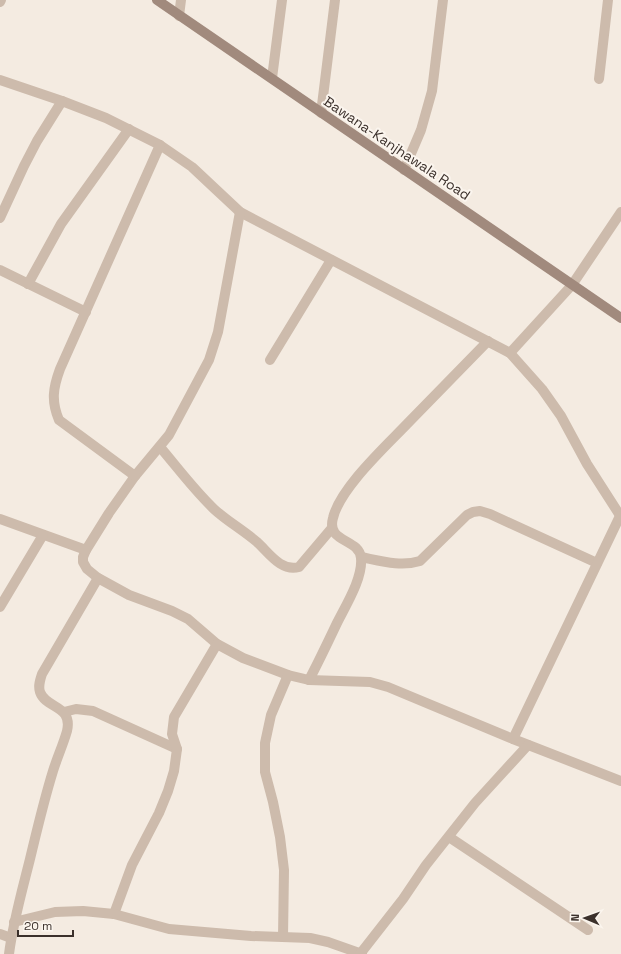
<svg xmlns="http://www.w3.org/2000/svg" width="621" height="954" font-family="'Space Grotesk',sans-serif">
  <rect width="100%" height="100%" fill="#f4ebe1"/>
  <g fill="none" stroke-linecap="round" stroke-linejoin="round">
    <g stroke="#cdbbac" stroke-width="10">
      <path d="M0,2L1,0"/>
      <path d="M179,16L181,0"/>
      <path d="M272,78L282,0"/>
      <path d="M599,79L608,0"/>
      <path d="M0,80L62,101L106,118L160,145L192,167L240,212L510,353L542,389L561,416L587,464L621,517"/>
      <path d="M321,113L335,0"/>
      <path d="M404,170L421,130L432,91L443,0"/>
      <path d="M240,212L218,332L209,360L169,435L135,476L109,513L86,550L83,557V562L87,569L98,578L129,595L172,611L188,619L217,644L243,658L288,675L309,680L370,682L388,687L513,739L621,781"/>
      <path d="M0,218L24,166L37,141L62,101"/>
      <path d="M0,270L86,312"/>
      <path d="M28,284L61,224L129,129"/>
      <path d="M510,353L572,285L621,212"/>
      <path d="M270,360L331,260"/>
      <path d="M160,447C177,467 194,490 214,509C227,521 243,530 257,542C269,553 281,572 299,567L332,528"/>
      <path d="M135,476L59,420C51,401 53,388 60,369L160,145"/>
      <path d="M0,519L86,550"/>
      <path d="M361,557C381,561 401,567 420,561L467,515L473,512L480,511L490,514L597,563"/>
      <path d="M0,607L43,535"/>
      <path d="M309,680C319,661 328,642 337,623C346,605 363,578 361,558C359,538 326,543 333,518C340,488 386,446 407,424C434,396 461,369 488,341"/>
      <path d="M64,712L76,709L93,711L177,749"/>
      <path d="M513,739L620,516"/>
      <path d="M449,837L588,930"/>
      <path d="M114,914L132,865L159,813L168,791L174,771L177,749L172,734L174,717L217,644"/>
      <path d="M14,922L55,912L83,911L114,914L169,929L251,936L310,938L328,942L362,954"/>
      <path d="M0,934L11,938"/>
      <path d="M283,937L284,870L280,837L273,802L265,772V743L271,715L288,675"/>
      <path d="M9,954C13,922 22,891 30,859C37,830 44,800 53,771C57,758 63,745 67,731C73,705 46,709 40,692C38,686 40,680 42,674L98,578"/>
      <path d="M360,954L403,899L426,865L475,803L528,745"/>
    </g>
    <path stroke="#a18a7d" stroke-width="10" d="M157,0L621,318"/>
  </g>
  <g text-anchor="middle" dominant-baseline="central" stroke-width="4" stroke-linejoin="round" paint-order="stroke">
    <g font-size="14" fill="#3b302b" stroke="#fbf5ee">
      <text transform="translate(397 148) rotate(34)">Bawana-Kanjhawala Road</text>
    </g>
  </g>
  <g transform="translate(585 918) rotate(272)" stroke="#fbf5ee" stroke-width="3" paint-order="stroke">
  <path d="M0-3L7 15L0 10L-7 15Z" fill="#3b302b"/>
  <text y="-6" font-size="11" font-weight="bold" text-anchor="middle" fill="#3b302b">N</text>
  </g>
  <path d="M18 930v6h55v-6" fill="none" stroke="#3b302b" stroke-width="2"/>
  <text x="24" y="930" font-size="12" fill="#3b302b" stroke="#fbf5ee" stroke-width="3" paint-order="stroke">20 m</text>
</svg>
